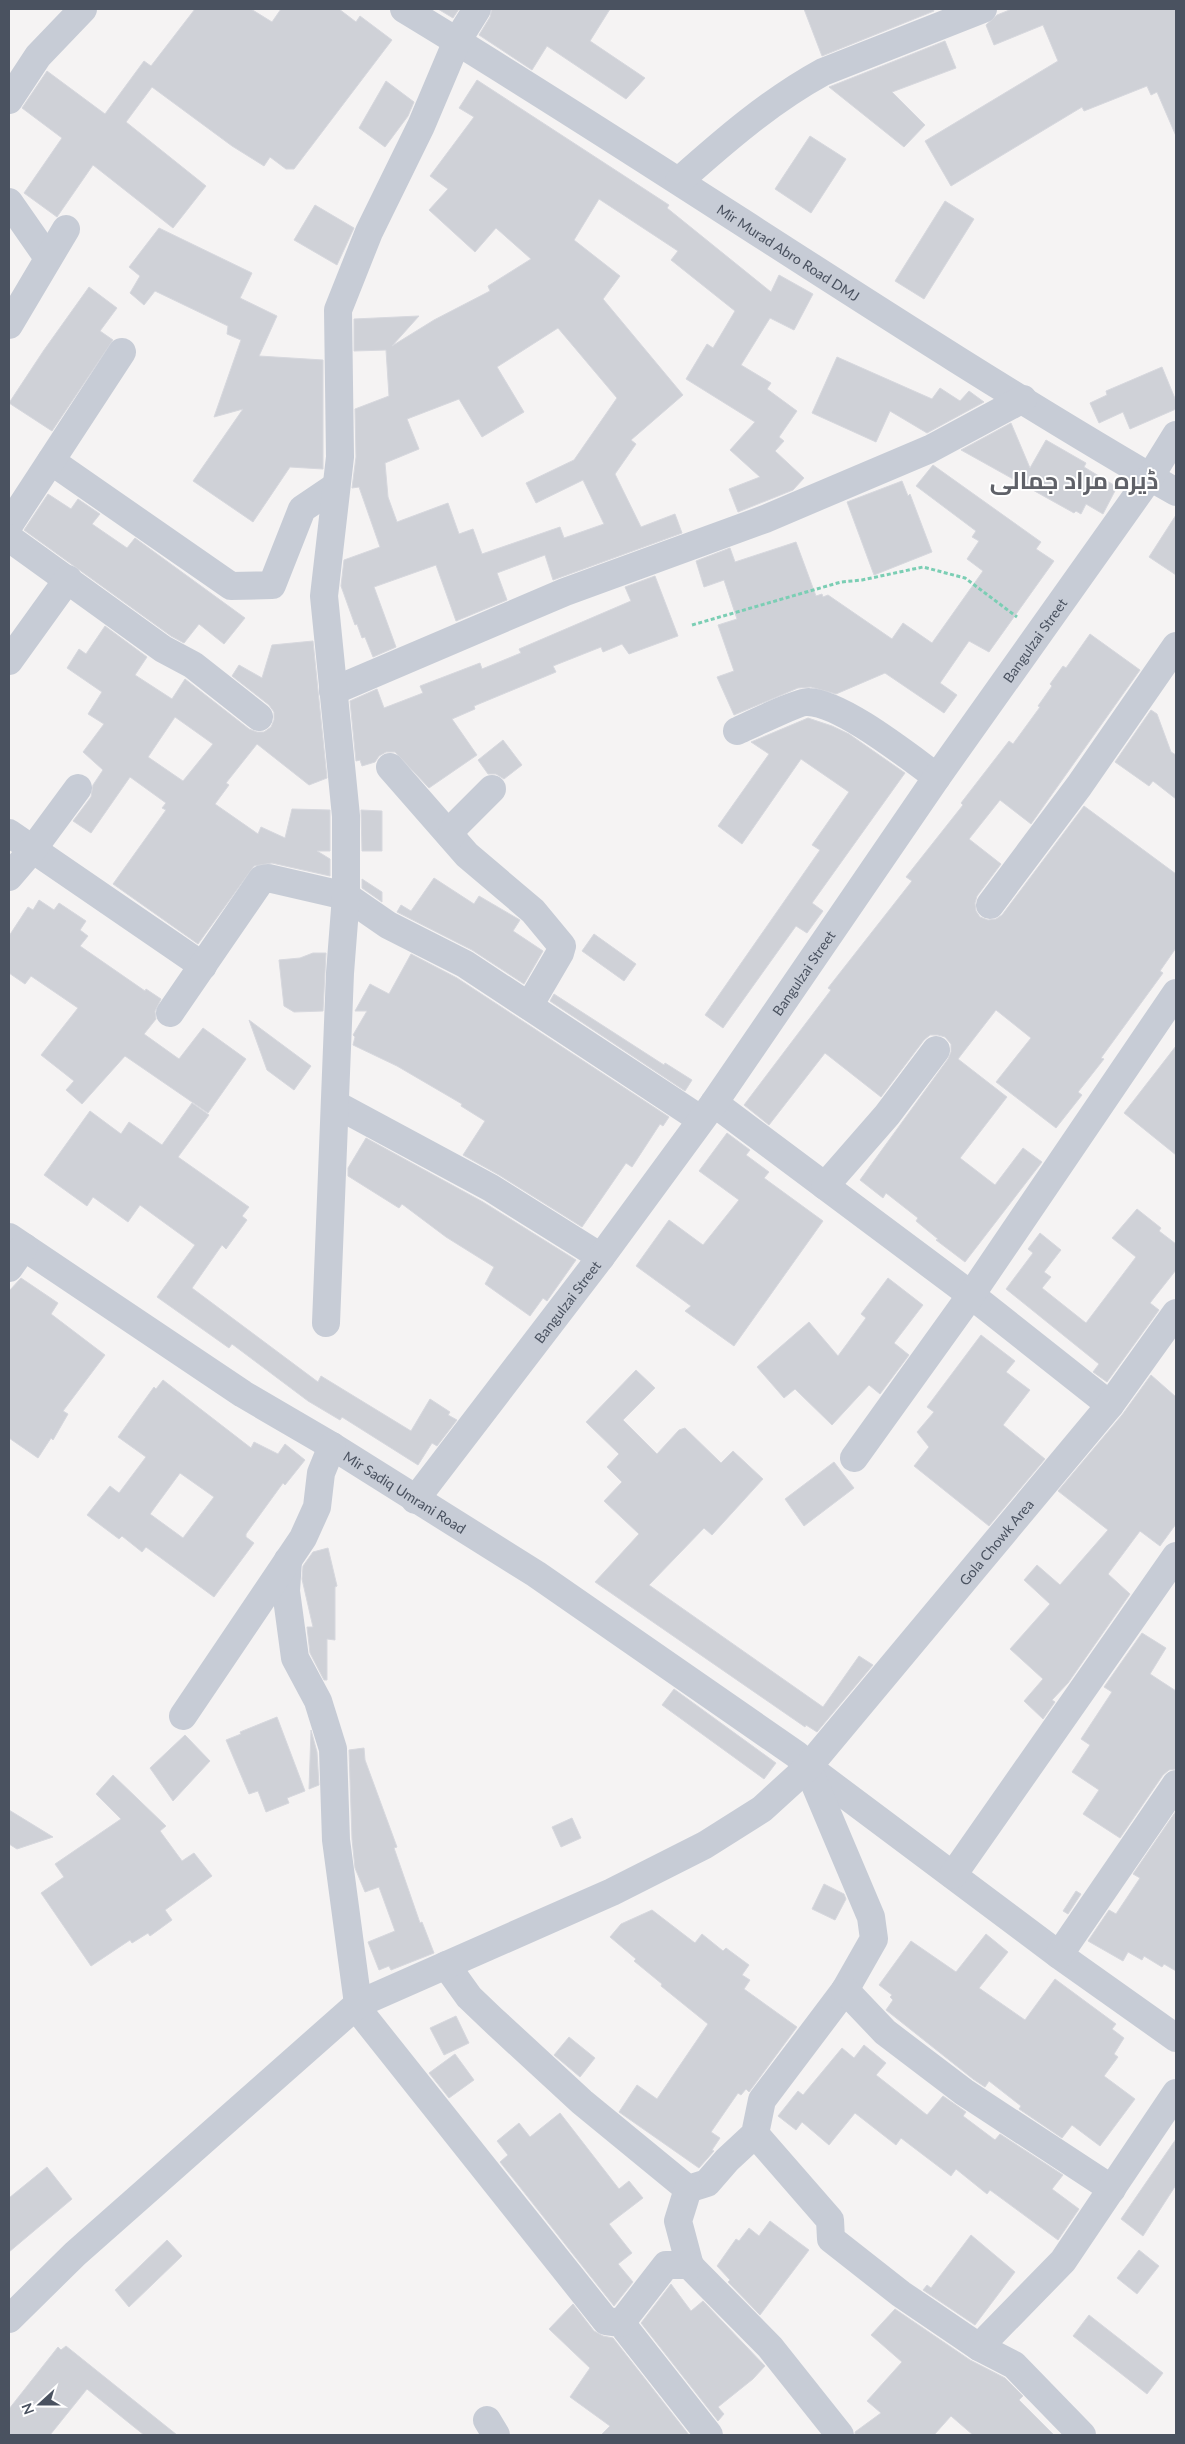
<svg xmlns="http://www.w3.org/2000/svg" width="1185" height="2444" font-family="Lato,Cairo,sans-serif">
  <rect width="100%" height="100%" fill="#f5f3f3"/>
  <g fill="#cfd1d7" stroke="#d7d8de" fill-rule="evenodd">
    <path d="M195,9H251L272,22L281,9H339L356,22L360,16L392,40L294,169H286L270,157L264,166L232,146L152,87L126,122L206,186L173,228L93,165L57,217L24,193L62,138L22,108L47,71L105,114L144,61L151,66Z"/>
    <path d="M438,9H459L453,18Z"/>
    <path d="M492,9H610L590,41L645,78L626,99L547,46L532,70L479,35L490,17Z"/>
    <path d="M804,9H933L934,11L822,56Z"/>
    <path d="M1012,9H1176V136L1157,92L1151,95L1147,86L1084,111L1082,107L951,186L925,141L1058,61L1043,25L994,45L986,25L997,15Z"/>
    <path d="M945,41L956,68L892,92L925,125L904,147L829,87Z"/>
    <path d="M477,80L669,205L667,208L771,292L779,275L813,294L794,330L770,318L741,365L771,383L767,389L797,411L779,437L784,441L775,451L804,478L793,490L738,512L729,489L760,477L730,450L755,422L686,379L707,344L713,348L735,311L671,260L678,251L599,199L574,240L620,276L603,299L683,395L631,440L636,444L615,474L641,527L675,514L682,533L553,580L545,555L497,573L507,600L456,621L436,565L374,587L396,647L373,657L365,637L362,638L357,624L355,625L341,586L344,560L380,547L359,487L352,488L356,457L355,409L389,396L386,350L354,351V319L419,316L392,346L434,320L490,291L488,286L531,259L496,228L475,252L429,210L448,189L430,176L474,117L459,108ZM558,328L617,398L574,460L526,483L536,503L583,480L604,524L564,538L560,527L482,554L473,529L459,534L448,503L397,522L388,497L385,463L419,449L407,419L459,399L482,437L524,412L497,367Z"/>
    <path d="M386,81L414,102L408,116L385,147L359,128Z"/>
    <path d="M810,136L846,159L811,213L775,189Z"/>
    <path d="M945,201L974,219L924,299L895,281Z"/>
    <path d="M315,205L354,228L337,265L294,240Z"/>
    <path d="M159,228L252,273L240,298L277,316L259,356L323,360V469L290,467L253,522L193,481L243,409L214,417L241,340L227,334L228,326L155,291L144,305L130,293L140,276L129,267Z"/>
    <path d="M89,287L117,308L100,331L113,340L52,431L9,403L44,350Z"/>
    <path d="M837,357L932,399L940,388L960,401L969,391L984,402L927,433L890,411L876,442L812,413Z"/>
    <path d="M1162,367L1176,401V409L1130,429L1123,412L1099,423L1090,403L1107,395L1106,391Z"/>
    <path d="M1011,423L1030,468L1046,440L1086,463L1084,467L1117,487L1103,514L1086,504L1081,514L1076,511L1074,513L961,450Z"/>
    <path d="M933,465L1041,542L1036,549L1054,561L989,652L969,641L940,683L957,695L944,713L885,673L836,694L811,687L798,688L734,715L717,677L734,671L718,625L737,619L724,580L704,587L696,561L730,548L735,562L796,542L816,596L822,594L823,597L828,595L892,639L903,623L932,643L983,571L967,559L979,541L972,537L976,531L916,486Z"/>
    <path d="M902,481L908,496L910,494L932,552L874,575L847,502Z"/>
    <path d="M48,494L71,509L78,499L100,514L92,524L127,548L135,538L245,618L224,644L199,624L184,643L171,636L24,530Z"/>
    <path d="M1176,515V575L1149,557Z"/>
    <path d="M655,576L678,636L629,654L622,644L603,652L601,647L553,666L556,672L474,706L475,709L452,719L477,755L429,788L395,752H386L379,756L375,762L362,766L360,760L356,761L350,701L377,689L384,708L423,693L420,686L480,663L482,669L521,653L519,649L631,601L625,587Z"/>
    <path d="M105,626L147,657L135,675L172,699L185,679L249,729L257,732H264L271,727L274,720V712L269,705L232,676L239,665L262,678L272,645L313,641L327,778L309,785L257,744L226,783L229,785L215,804L258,834L261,827L285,838L292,809L330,810V851H317L330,859V876L272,863L254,866L198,944L113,884L166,810L162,808L166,803L130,777L91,833L73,821L91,797L93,785L103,770L83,752L104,724L88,714L102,692L67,668L79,649L86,654ZM175,717L213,744L183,781L148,757Z"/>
    <path d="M1090,634L1140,670L1031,824L1000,800L969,839L1001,864L977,896L975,903L976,911L980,917L988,920L996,919L1002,915L1084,806L1176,874V948L1160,971L1163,973L1101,1058L1104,1059L1078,1092L1082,1095L1056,1128L996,1082L1031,1038L996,1010L958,1059L1007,1097L960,1158L995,1185L1023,1148L1042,1162L965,1262L936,1240L938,1239L916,1221L918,1218L886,1193L883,1198L860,1180L948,1059L951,1052V1044L945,1037L938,1035H930L924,1040L881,1097L825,1053L769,1125L744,1105L831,990L828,988L912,881L906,877L963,805L961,803L1009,741L1013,744L1040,707L1038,706L1052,686L1050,684L1063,666L1066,668Z"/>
    <path d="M1151,710L1157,714L1171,752L1176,755V799L1153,781L1149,786L1115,762Z"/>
    <path d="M808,718L832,726L849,734L905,773L812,903L823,911L807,933L796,926L723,1028L705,1015L820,850L812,845L849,792L801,759L742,844L718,826L769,754L751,742Z"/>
    <path d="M503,740L522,765L504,779L496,774H488L478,760Z"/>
    <path d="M361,810L382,811V851H362Z"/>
    <path d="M434,878L474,904L479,896L520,920L513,931L543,951L524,984L472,950L397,912L401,905L411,911Z"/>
    <path d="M362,879L382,892V902L362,888Z"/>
    <path d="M39,900L54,910L59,903L86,921L80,930L88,936L80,946L145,991L146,989L161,999L155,1011L156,1019L144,1034L179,1059L203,1028L246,1059L208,1113L125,1056L82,1104L66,1090L74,1081L41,1055L78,1008L31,976L25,984L9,973V936L28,907L33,910Z"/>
    <path d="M594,934L636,964L624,981L582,951Z"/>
    <path d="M313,953H326L323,1011L294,1012L284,1006L279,960L300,958Z"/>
    <path d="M411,954L457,978L669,1117L663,1126L660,1124L632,1167L626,1163L582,1227L499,1175L463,1155L485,1121L461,1106L462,1104L397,1066L353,1045L355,1037L353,1035L367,1011H355L370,984L389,994Z"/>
    <path d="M554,994L664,1065L665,1063L692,1080L685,1091L550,1001Z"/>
    <path d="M249,1020L311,1066L294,1090L267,1070Z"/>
    <path d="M1176,1046V1155L1124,1113Z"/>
    <path d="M192,1103L209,1115L178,1157L249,1207L242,1216L247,1220L226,1249L222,1245L192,1288L318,1382L321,1376L411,1431L430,1399L450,1412L448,1415L457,1420L437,1446L432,1443L418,1465L342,1417L340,1420L308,1401L232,1344L229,1348L157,1297L195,1245L140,1205L128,1222L93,1197L87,1206L44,1175L90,1111L121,1134L129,1122L162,1145Z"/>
    <path d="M727,1133L750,1150L746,1155L769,1172L764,1178L823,1221L734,1346L685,1311L691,1306L636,1266L669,1220L703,1245L739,1200L699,1171Z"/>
    <path d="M366,1138L483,1202L576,1260L547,1301L543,1298L530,1316L485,1284L494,1267L446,1237L402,1204L399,1208L348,1176V1168Z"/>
    <path d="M1137,1209L1161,1228L1159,1231L1176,1244V1270L1150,1303L1159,1310L1107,1382L1093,1372L1099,1364L1006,1289L1033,1253L1028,1249L1040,1233L1061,1250L1044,1272L1051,1277L1042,1288L1086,1323L1136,1257L1112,1238Z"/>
    <path d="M21,1278L58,1303L51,1314L105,1355L63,1411L68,1414L53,1440L51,1438L38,1458L9,1438V1291Z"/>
    <path d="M888,1278L923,1305L894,1343L909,1355L880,1394L869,1385L832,1425L795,1389L784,1398L757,1367L809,1322L838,1356L866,1318L861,1314Z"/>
    <path d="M981,1335L1015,1361L1006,1372L1030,1390L1003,1425L1045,1459L989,1526L914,1466L929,1447L917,1432L934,1412L927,1407Z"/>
    <path d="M636,1370L655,1388L623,1420L657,1454L679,1430L685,1428L721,1463L733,1451L763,1479L712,1535L704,1528L649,1585L823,1707L859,1656L873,1665L817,1732L806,1725L805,1727L595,1582L639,1534L604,1501L622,1482L607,1467L619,1454L586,1422Z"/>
    <path d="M1151,1375L1176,1397V1524L1160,1546L1140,1531L1108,1574L1130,1594L1068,1683L1052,1700L1055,1702L1043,1719L1024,1701L1043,1679L1010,1649L1050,1604L1024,1580L1037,1565L1060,1585L1108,1530L1058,1491L1122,1415Z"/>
    <path d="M163,1380L251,1448L254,1442L278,1454L285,1444L305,1460L285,1485L283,1483L246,1534V1537L254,1543L214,1597L146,1547L142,1552L122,1536L119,1539L87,1515L110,1486L119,1493L146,1457L118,1437L154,1387L156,1389ZM180,1473L214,1497L183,1538L150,1514Z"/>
    <path d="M834,1462L854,1488L804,1526L785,1499Z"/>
    <path d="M328,1548L337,1586L335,1587V1640L327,1639V1680H324L310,1653L307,1627H313L302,1579L303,1566L313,1552Z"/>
    <path d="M1142,1633L1166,1648L1150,1674L1176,1691V1769L1169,1770L1163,1775L1120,1838L1083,1814L1099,1790L1072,1772L1090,1745L1081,1739L1112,1692L1104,1687Z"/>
    <path d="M674,1689L776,1763L764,1779L662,1705Z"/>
    <path d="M277,1717L305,1791L287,1798L289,1803L266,1812L258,1791L249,1794L226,1740L241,1734L240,1732Z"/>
    <path d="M311,1730L317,1752L319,1785L309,1789Z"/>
    <path d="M185,1735L210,1761L173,1801L150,1768Z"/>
    <path d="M364,1748L365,1760L397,1847L394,1848L420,1923L422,1922L434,1953L391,1970L389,1966L379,1970L368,1942L395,1931L379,1887L365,1892L355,1868L352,1839L349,1750Z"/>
    <path d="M113,1775L166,1826L160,1831L182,1861L194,1853L212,1876L165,1910L172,1920L150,1936L148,1933L132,1943L130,1940L91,1966L41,1893L64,1877L55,1864L121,1819L96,1794Z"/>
    <path d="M9,1810L53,1837L17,1849L9,1844Z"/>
    <path d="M1176,1811V1971L1164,1964L1162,1967L1144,1956L1142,1960L1128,1952L1123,1961L1088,1941L1109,1910L1116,1914L1140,1878L1133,1874Z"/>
    <path d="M572,1818L581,1838L561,1847L552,1827Z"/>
    <path d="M824,1884L844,1894L846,1899L835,1920L812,1909Z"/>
    <path d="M1076,1891L1081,1894L1068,1914L1063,1911Z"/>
    <path d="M652,1910L695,1943L702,1934L723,1951L726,1948L749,1965L742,1975L750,1980L744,1989L797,2027L749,2092L746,2089L741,2095L738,2093L711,2132L720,2138L712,2150L714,2151L699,2168L619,2112L637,2085L657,2099L708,2024L661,1986L662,1984L634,1961L636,1959L610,1937L621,1924Z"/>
    <path d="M986,1934L1008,1952L979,1988L1025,2020L1055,1979L1116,2024L1112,2029L1124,2038L1114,2054L1118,2057L1104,2076L1135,2099L1100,2146L1072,2125L1062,2138L1019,2109L1021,2106L989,2081L985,2087L973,2079L886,2010L893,2000L890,1997L892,1995L879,1985L911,1941L956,1972Z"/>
    <path d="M456,2016L469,2043L444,2055L430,2028Z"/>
    <path d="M569,2037L595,2058L580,2077L554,2055Z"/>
    <path d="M864,2045L886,2063L876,2075L927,2115L943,2096L966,2112L963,2116L995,2140L1000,2134L1063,2175L1052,2189L1079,2209L1058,2240L990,2190L987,2194L956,2169L951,2176L901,2138L896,2145L855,2113L829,2145L802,2122L796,2130L778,2116L798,2091L803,2095L842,2048L854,2058Z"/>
    <path d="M455,2054L474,2080L449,2098L429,2073Z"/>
    <path d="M560,2113L619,2189L629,2181L643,2198L609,2224L632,2253L618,2264L633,2282L614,2306L500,2162L508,2155L497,2141L519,2123L530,2137Z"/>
    <path d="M1176,2139V2185L1143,2236L1121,2219Z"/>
    <path d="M47,2167L72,2199L9,2252V2198Z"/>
    <path d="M770,2221L809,2250L760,2315L728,2282L730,2280L717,2266L736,2239L739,2241L749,2228L759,2236Z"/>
    <path d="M971,2235L1015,2272L975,2325L923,2290L927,2285L931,2288Z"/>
    <path d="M167,2240L182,2256L129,2307L115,2290Z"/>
    <path d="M1139,2250L1159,2266L1137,2294L1117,2278Z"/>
    <path d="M671,2284L691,2311L703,2301L765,2366L753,2379L718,2407L724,2414L718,2421L641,2323Z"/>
    <path d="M573,2304L594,2331L603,2336L613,2338L689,2435H601L610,2426L570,2397L590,2368L549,2329Z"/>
    <path d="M895,2309L970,2360L1005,2378L1023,2396L1019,2400L1054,2435H973L951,2416L934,2435H855V2432L881,2413L867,2401L902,2362L871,2335Z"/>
    <path d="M1089,2315L1163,2373L1147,2394L1073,2336Z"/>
    <path d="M66,2346L177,2435H144L87,2389L50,2435H9V2409L58,2347L61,2350Z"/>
  </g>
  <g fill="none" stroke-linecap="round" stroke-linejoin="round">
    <path stroke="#7bceb4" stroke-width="3" stroke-dasharray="4 2.5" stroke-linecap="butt" d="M692,625L841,582L862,580L923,567L965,578L1017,617"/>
    <g stroke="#c7ccd6" stroke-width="28">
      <path id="s1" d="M404,9C664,166 913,340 1176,492"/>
      <path d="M9,100L38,56L83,9"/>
      <path d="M679,181C724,141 770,101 823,72L983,9"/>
      <path d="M9,202L48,258"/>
      <path d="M9,325L66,229"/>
      <path d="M51,461L231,586L272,585L302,509L336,486"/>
      <path d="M9,525L122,352"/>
      <path d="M9,538L163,649L193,665L259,717"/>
      <path d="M9,661L68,579"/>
      <path d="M333,691L565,592L765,519L930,449L1023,399"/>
      <path d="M737,731C748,726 800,701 808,702C842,703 909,757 937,777"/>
      <path d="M390,767L467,855L533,911L562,946L560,953L529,1006"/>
      <path d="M9,833L203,966"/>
      <path d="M451,836L456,825L492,789"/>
      <path d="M9,877L33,849L78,788"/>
      <path d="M990,905L1079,786L1176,646"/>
      <path d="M170,1013L262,879L268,878L346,896L388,925L465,964L700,1119"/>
      <path d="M714,1103L971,1295L1110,1405"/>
      <path d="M335,1104L491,1188L601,1257"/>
      <path d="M825,1186L887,1115L936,1050"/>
      <path id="s2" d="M9,1237L243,1394L332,1446L536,1574L797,1755L808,1767L1059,1955L1176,2038"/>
      <path d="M9,1268L24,1247"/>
      <path d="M326,1323L340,973L346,896V816L324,596L340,457L338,310L369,232L421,126L457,41L477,9"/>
      <path d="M854,1458L971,1295L1176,993"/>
      <path id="s3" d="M415,1500L601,1257L714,1103L937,777L1150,477L1176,435"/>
      <path d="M288,1560L286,1591L295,1658L318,1701L333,1749L336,1840L358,2004"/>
      <path d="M183,1716L303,1538L317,1507L321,1473L332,1446"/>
      <path d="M953,1875L1176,1556"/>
      <path d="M1059,1955L1176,1784"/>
      <path d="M446,1965L469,1997L492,2019L582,2102L688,2189L707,2183L727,2160L755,2134L762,2100L845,1990L874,1939L871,1917L808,1768"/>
      <path d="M845,1990L885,2032L964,2092L1112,2189"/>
      <path d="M356,2007L606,2321L621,2323L709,2435"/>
      <path d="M755,2134L830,2220L831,2239L901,2294L979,2347L1014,2365L1082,2435"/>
      <path d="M688,2189L678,2221L690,2266L770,2347L840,2435"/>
      <path id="s4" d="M9,2319L75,2254L358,2004L612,1892L705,1845L762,1809L808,1767L1110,1405L1176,1313"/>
      <path d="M621,2323L666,2265H690"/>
      <path d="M979,2347L1063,2261L1176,2093"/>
      <path d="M487,2420L496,2435"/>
    </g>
  </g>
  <g text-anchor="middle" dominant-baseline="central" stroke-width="4" stroke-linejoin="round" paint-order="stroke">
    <g font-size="14" fill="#4a5260" stroke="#fff">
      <text stroke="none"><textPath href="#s1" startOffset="455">Mir Murad Abro Road DMJ</textPath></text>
      <text stroke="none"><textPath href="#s3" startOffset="1060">Bangulzai Street</textPath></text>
      <text stroke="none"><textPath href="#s3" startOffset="655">Bangulzai Street</textPath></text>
      <text stroke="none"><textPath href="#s3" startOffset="250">Bangulzai Street</textPath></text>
      <text stroke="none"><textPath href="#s2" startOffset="471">Mir Sadiq Umrani Road</textPath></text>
      <text stroke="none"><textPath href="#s4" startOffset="1275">Gola Chowk Area</textPath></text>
    </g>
    <g font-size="24" font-weight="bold" fill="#5f6168" stroke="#fff">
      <text x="1074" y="479">ڈیرہ مراد جمالی</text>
    </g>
  </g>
  <rect width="1185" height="2444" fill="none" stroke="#4a5260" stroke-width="20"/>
  <g transform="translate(40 2404) rotate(249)" stroke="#ffffff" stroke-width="4" paint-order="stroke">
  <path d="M0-4L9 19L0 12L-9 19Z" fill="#4a5260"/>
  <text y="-8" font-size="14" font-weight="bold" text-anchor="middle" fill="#4a5260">N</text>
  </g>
</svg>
